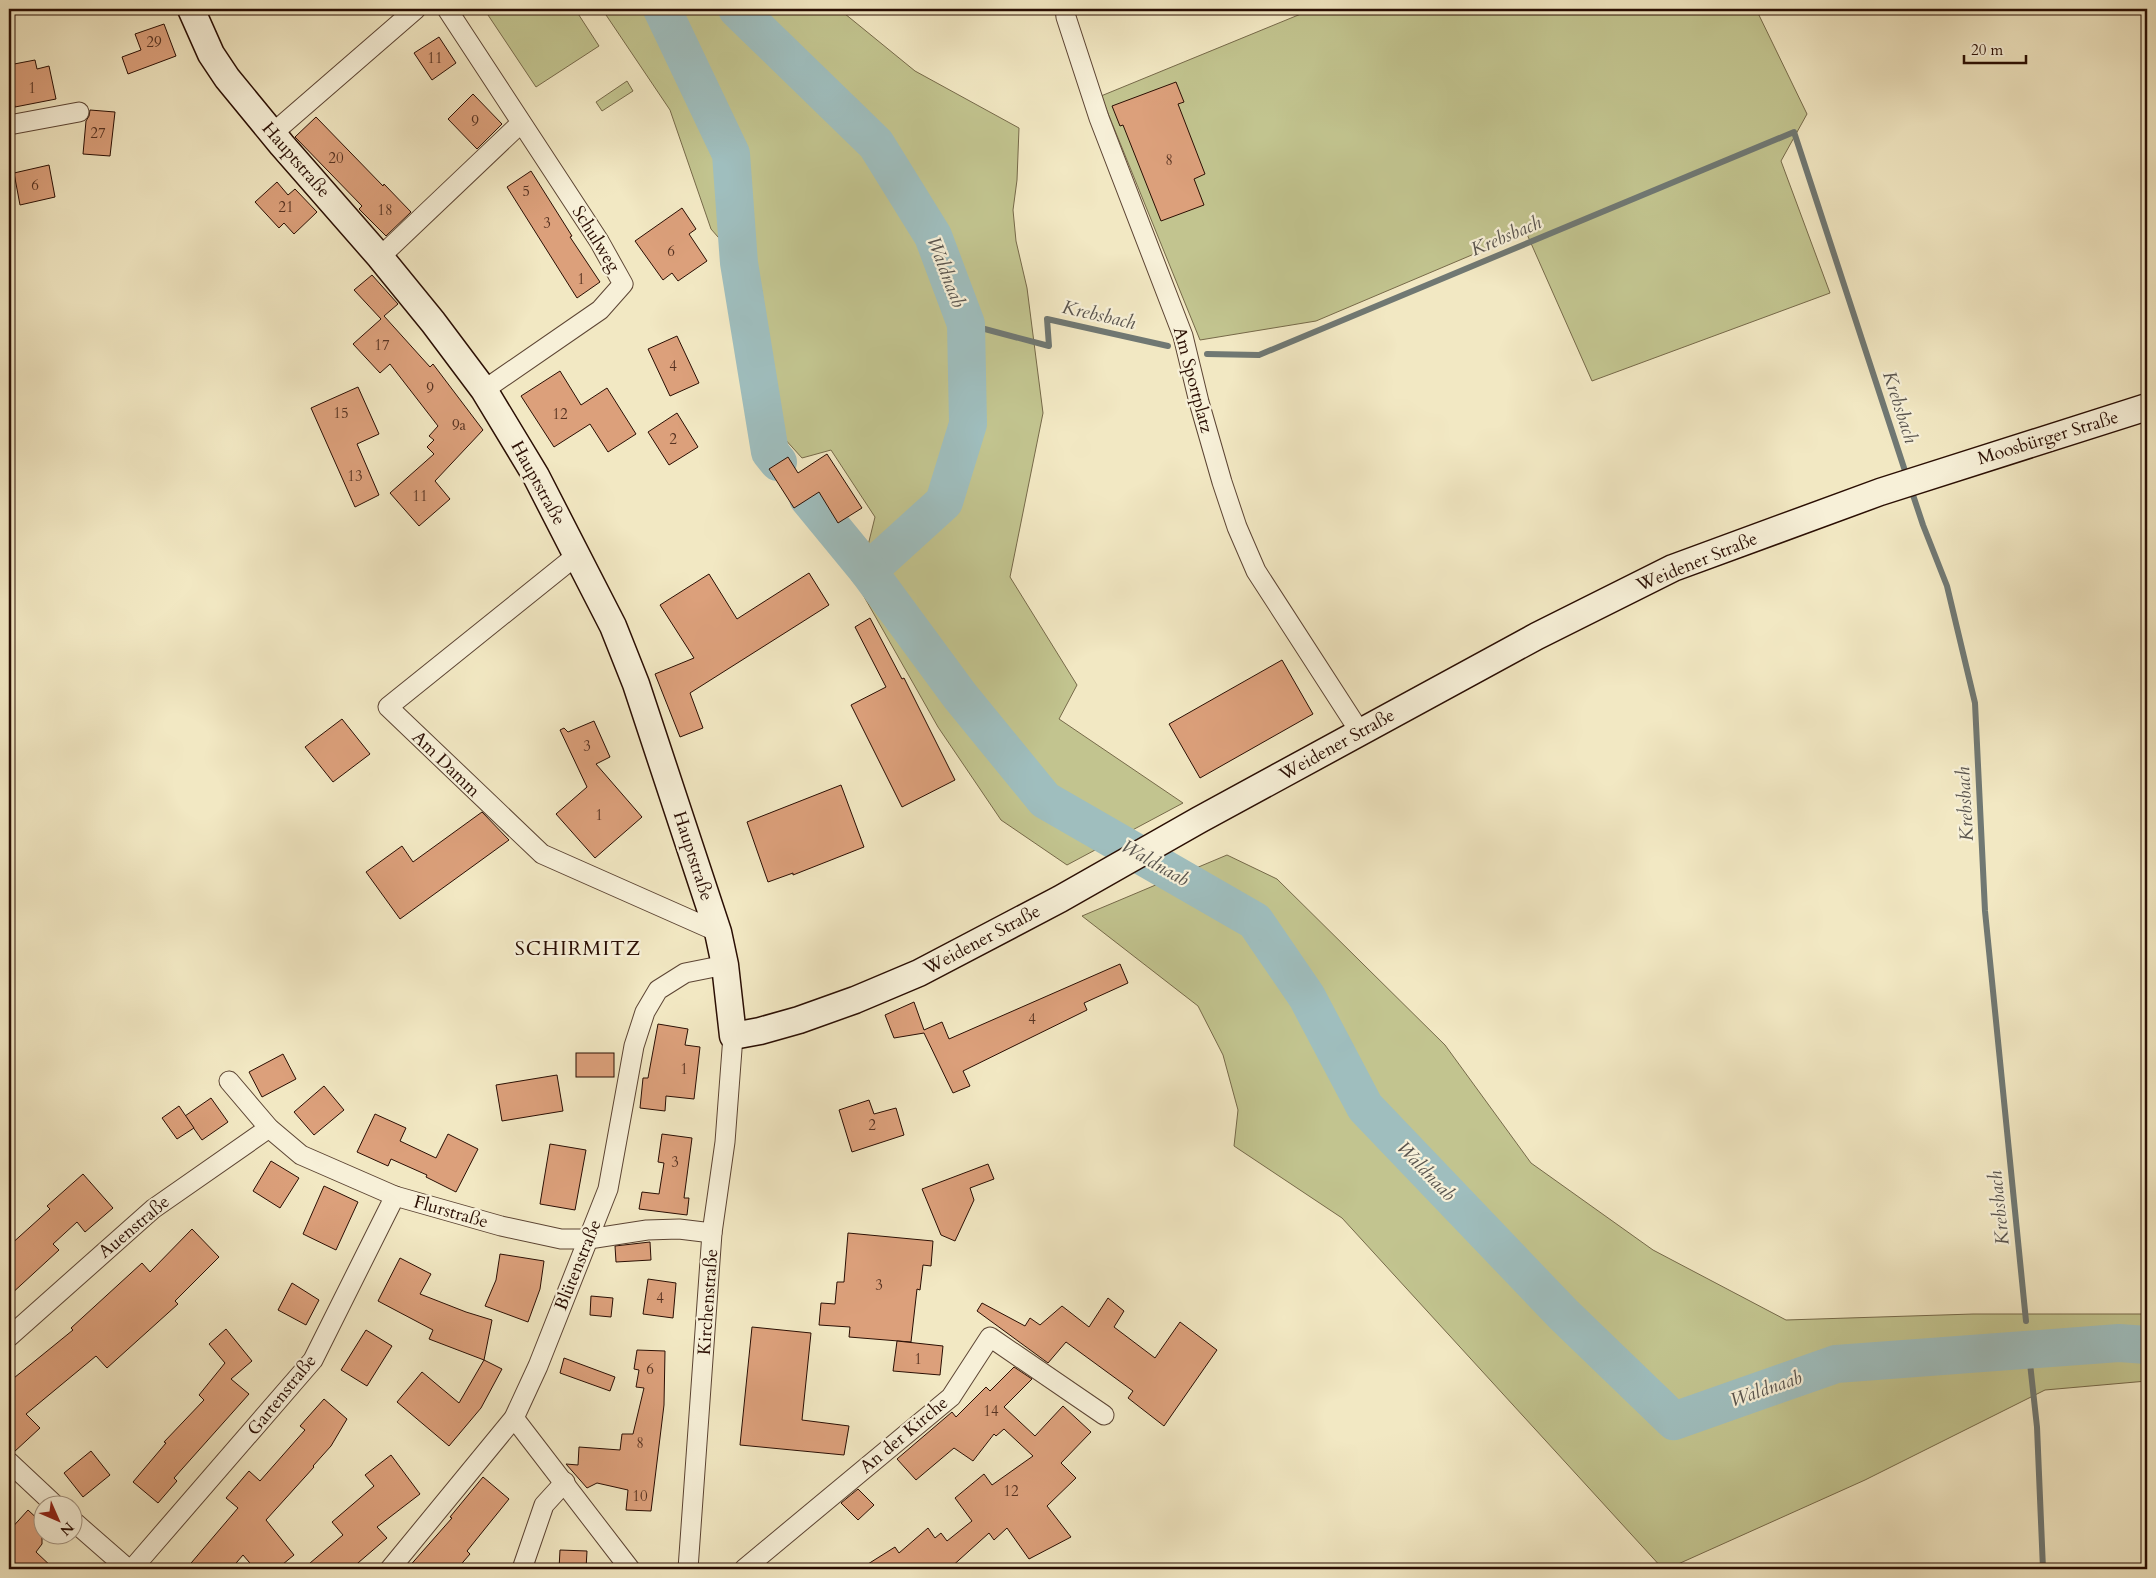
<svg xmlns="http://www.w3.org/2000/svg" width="2156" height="1578" font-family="Cardo,serif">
  <rect width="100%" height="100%" fill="#f2e8c3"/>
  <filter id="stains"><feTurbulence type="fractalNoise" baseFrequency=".004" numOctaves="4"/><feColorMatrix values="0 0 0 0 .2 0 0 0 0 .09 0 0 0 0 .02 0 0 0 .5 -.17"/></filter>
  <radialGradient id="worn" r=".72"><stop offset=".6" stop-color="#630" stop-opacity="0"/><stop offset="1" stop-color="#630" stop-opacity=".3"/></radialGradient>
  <g fill="#c2c48f" stroke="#766949">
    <path d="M484,9H575L599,46L536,87Z"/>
    <path d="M602,9H839L915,71L1019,128L1017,180L1013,210L1016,241L1027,288L1043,413L1010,577L1077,685L1059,719L1183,803L1067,865L1001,820L938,727L858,586L875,517L831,450L802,458L783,437L761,286L711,229L670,110Z"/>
    <path d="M1313,9H1756L1807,114L1781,161L1830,293L1592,381L1526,232L1316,321L1200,340L1101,96Z"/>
    <path d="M627,81L633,91L602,111L596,102Z"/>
    <path d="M1227,855L1277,879L1445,1045L1531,1163L1653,1250L1786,1320L1973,1314H2147V1381L2045,1390L1865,1480L1667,1569H1663L1342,1218L1234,1146L1238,1110L1223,1055L1198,1006L1082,916Z"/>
  </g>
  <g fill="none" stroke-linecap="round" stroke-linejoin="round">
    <g stroke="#707873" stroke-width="6">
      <path d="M966,324L1049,346L1047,319L1168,346"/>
      <path d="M1207,354L1259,355L1794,132L1907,477"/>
      <path d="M1911,489L1923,525L1947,586L1975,703L1985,911L2026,1321"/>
      <path d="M2029,1354L2037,1427L2043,1569"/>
    </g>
    <g stroke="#9fbebe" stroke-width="38">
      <path d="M662,9L731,154L739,263L770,452L778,462"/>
      <path d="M737,9L876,144L933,236L966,324L968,424L944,502L868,571"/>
      <path d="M808,498L868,571L960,696L1045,800L1255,921L1307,997L1365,1107L1563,1314L1674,1421L1836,1364L2119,1343L2147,1345"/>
    </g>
  </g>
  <g fill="#dca07b" stroke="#2a0e03">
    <path d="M164,24L176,56L128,74L122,57L141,50L135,34Z"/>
    <path d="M439,37L456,63L432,80L414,53Z"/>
    <path d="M35,60L37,69L49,66L56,99L15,107L9,78V65Z"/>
    <path d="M1176,82L1184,102L1178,104L1205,174L1194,179L1204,205L1161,221L1123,125L1120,126L1112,106Z"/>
    <path d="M473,94L502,124L477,149L448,119Z"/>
    <path d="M90,110L115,112L110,156L83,154L86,121L89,116Z"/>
    <path d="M316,117L383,186L384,184L411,212L386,236L359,209L362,206L295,137Z"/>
    <path d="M49,165L55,197L20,205L14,173Z"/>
    <path d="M531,171L572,236L570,237L600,282L577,298L507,187Z"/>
    <path d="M277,182L288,195L295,189L317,212L294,234L284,223L279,228L255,202Z"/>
    <path d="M682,208L696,229L689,234L707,261L678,281L672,273L663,280L635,241Z"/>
    <path d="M372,275L398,304L384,316L430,367L433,364L483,430L435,481L450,499L419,526L390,493L434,454L427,447L434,440L429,436L438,426L390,364L380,373L353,344L381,319L354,290Z"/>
    <path d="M677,336L699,383L670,396L648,349Z"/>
    <path d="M560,371L581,405L607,388L636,434L608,452L590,424L554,447L521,396Z"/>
    <path d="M358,387L379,434L357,444L379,495L355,507L311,408Z"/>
    <path d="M677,413L698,447L669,465L648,432Z"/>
    <path d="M827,454L862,508L838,523L819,492L794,508L769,469L788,457L798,473Z"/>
    <path d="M809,573L829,605L690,693L703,728L680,737L655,674L694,658L660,605L709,574L737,619Z"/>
    <path d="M870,618L902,679L904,678L955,780L902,807L851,705L886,687L855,627Z"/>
    <path d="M1282,660L1313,714L1200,778L1169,724Z"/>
    <path d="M342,719L370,754L333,782L305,747Z"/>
    <path d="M594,721L610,757L596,764L642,817L595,858L556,814L587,787L560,730L564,728L568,732Z"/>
    <path d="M841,785L864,847L793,875V873L768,882L747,822Z"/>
    <path d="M482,812L509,840L400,919L366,872L402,846L413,862Z"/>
    <path d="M1120,964L1128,983L1084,1003L1087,1010L963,1071L970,1086L953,1093L924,1033L894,1038L885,1015L914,1002L924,1030L942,1022L949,1039Z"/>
    <path d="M658,1024L688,1029L685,1045L700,1047L694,1099L666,1096L665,1111L640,1108L643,1078H648Z"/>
    <rect x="576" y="1053" width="38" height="24"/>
    <path d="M283,1054L296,1079L262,1097L249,1072Z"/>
    <path d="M557,1075L563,1111L502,1121L496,1085Z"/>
    <path d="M324,1086L344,1110L314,1135L294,1112Z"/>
    <path d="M211,1098L228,1122L202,1140L185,1116Z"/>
    <path d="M869,1100L874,1114L896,1108L904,1135L852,1152L839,1110Z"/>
    <path d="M179,1106L194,1128L177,1139L162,1118Z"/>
    <path d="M375,1114L406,1128L400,1141L436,1158L448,1134L478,1149L456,1192L426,1177L427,1175L391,1159L388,1166L357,1152Z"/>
    <path d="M662,1134L692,1138L684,1198H689L687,1215L639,1209L642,1192L659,1194L664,1163L658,1162Z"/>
    <path d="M550,1144L586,1150L575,1210L540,1204Z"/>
    <path d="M271,1161L299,1178L280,1208L253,1191Z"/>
    <path d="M988,1164L994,1179L970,1188L974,1200L955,1241L941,1235L922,1189Z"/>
    <path d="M83,1174L113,1208L85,1232L77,1222L53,1244L59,1250L9,1296V1246L50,1209L47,1206Z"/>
    <path d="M324,1186L358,1202L336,1250L303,1234Z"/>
    <path d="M192,1229L219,1257L175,1301L178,1304L107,1368L96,1356L26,1414L40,1428L14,1452L9,1451V1382L73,1330L71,1328L142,1263L150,1272Z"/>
    <path d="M848,1233L933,1241L931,1266L923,1265L920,1290L917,1289L911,1342L849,1337L850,1327L819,1325L821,1303L835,1304L837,1282H844Z"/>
    <path d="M650,1242L651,1260L616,1262L615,1246Z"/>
    <path d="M500,1254L544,1261L540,1289L528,1322L485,1306L496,1280Z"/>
    <path d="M400,1258L431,1274L420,1294L466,1312L492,1320L484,1360L429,1339L433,1330L378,1301Z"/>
    <path d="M648,1279L676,1283L673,1318L643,1314Z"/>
    <path d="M292,1283L319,1300L306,1325L278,1310Z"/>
    <path d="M591,1296L613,1298L611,1317L590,1315Z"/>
    <path d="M1108,1298L1124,1311L1114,1327L1155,1358L1180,1322L1217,1350L1164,1426L1128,1398L1133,1391L1066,1342L1048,1363L977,1311L982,1303L1025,1326L1030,1318L1040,1325L1062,1306L1089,1327Z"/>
    <path d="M752,1327L811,1333L802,1420L849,1426L844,1455L740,1445Z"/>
    <path d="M226,1329L252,1361L231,1379L249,1394L174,1478L177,1481L158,1503L133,1482L166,1443L164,1442L204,1400L199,1395L225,1363L209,1344Z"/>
    <path d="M366,1330L392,1346L367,1386L341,1370Z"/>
    <path d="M897,1341L943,1346L940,1375L893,1371Z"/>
    <path d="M637,1350L665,1351L664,1405L651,1511L626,1510L628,1490L597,1483L587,1488L566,1464L578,1465L579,1447L620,1450L622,1434H633L644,1388L636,1387L639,1370L634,1369Z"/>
    <path d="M564,1358L615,1377L610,1391L560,1373Z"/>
    <path d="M484,1360L502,1369L481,1408L449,1446L397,1402L422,1372L459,1403Z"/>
    <path d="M1014,1367L1032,1379L1004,1407L1035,1436L1063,1406L1091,1432L1061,1463L1076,1478L1047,1506L1071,1537L1029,1559L1007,1528L994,1540L989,1533L949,1569H860L895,1547L899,1553L928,1528L935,1538L941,1533L947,1541L972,1521L955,1498L984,1474L992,1485L1033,1456L1004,1429L996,1436L994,1434L973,1461L954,1448L916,1480L897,1459L952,1412L956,1417L986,1387L990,1391Z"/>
    <path d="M324,1399L347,1419L331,1446L313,1466L314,1467L266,1520L294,1555L277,1569H255L243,1555L231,1569H186L238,1508L226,1498L249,1471L260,1481L305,1430L300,1426Z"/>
    <path d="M91,1451L110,1475L83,1497L64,1473Z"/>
    <path d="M391,1455L420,1494L377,1527L387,1538L351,1569H303L343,1535L332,1522L374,1486L365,1475Z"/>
    <path d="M483,1477L509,1499L467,1551L470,1554L457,1569H407L452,1518L450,1517Z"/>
    <path d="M858,1489L874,1505L858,1520L841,1503Z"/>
    <path d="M28,1510L42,1523V1544L36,1552L54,1569H18L9,1561V1531Z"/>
    <path d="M560,1550L587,1551L586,1569H559Z"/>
  </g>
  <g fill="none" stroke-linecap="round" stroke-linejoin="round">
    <defs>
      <g id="street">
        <path d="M447,9L599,241L623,284L600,310L484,390"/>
        <path d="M1065,9L1066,17L1099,118L1183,336L1199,402L1222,482L1237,527L1256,571L1360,732"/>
        <path d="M9,125L79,112"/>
        <path d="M273,133L416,9"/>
        <path d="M380,257L521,123"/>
        <path d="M577,555L388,707L542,854L718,932"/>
        <path d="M229,1081L269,1128L301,1155L395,1196L501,1226L561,1239H589L647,1230L679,1229L712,1233"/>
        <path d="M9,1337L153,1209L269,1128"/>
        <path d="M514,1418L630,1569"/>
        <path d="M9,1462L56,1506"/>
        <path d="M72,1520L128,1569"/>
        <path d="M132,1569L313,1360L395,1196"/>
        <path d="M390,1569L514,1418L538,1366L608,1189L634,1046L645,1012L658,990L685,973L725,965"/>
        <path d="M522,1569L544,1505L565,1482"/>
        <path d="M688,1569L712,1233L725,1142L733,1036"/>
        <path d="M744,1569L951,1397L990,1337L1104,1415"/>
      </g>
      <path id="secondary" d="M191,9L211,54L227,78L282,145L380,257L433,322L484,390L536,476L613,626L636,684L718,932L725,965L733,1036L760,1031L799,1020L855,1000L919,973L1060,899L1199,820L1537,636L1673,568L1880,492L2147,407"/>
    </defs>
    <use href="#street" stroke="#5c4433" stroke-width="21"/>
    <use href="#secondary" stroke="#2a0e03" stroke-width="29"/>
    <use href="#street" stroke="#f7f0d8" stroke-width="19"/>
    <use href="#secondary" stroke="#f7f0d8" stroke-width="26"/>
  </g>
  <g text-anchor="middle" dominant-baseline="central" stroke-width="4.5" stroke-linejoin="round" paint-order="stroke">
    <g font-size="15" fill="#563221">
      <text x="154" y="42">29</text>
      <text x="435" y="58">11</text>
      <text x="32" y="88">1</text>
      <text x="475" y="121">9</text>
      <text x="98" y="133">27</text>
      <text x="336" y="158">20</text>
      <text x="1169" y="160">8</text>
      <text x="35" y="185">6</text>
      <text x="526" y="191">5</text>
      <text x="286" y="207">21</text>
      <text x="385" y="210">18</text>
      <text x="547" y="223">3</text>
      <text x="671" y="251">6</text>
      <text x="581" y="279">1</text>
      <text x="382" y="345">17</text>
      <text x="673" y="366">4</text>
      <text x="430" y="388">9</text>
      <text x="341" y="413">15</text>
      <text x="560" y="414">12</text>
      <text x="459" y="425">9a</text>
      <text x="673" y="439">2</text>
      <text x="355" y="476">13</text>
      <text x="420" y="496">11</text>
      <text x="587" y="746">3</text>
      <text x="599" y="815">1</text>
      <text x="1032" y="1019">4</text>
      <text x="684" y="1069">1</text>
      <text x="872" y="1125">2</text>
      <text x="675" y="1162">3</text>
      <text x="879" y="1285">3</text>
      <text x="660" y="1298">4</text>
      <text x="918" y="1359">1</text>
      <text x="650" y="1369">6</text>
      <text x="991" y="1411">14</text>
      <text x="640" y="1443">8</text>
      <text x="1011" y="1491">12</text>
      <text x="640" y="1496">10</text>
    </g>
    <g font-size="18" fill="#2a0e03" stroke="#f7f0d8">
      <text transform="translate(296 160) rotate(49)">Hauptstraße</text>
      <text transform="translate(596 239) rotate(58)">Schulweg</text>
      <text transform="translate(1193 380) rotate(75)">Am Sportplatz</text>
      <text transform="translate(2048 438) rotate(-17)">Moosbürger Straße</text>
      <text transform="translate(538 483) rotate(61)">Hauptstraße</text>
      <text transform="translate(1697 562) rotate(-22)">Weidener Straße</text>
      <text transform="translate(1337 745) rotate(-29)">Weidener Straße</text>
      <text transform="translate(446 764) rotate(44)">Am Damm</text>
      <text transform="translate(693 856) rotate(72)">Hauptstraße</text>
      <text transform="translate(982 940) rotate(-28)">Weidener Straße</text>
      <text transform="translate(451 1212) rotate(16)">Flurstraße</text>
      <text transform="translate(134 1227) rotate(-40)">Auenstraße</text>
      <text transform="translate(578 1265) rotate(-68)">Blütenstraße</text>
      <text transform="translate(708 1302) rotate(-86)">Kirchenstraße</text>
      <text transform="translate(282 1395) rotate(-51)">Gartenstraße</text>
      <text transform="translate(904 1435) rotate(-40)">An der Kirche</text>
    </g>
    <g font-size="19" font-style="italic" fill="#59544e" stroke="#f7f0d8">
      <text transform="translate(1506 236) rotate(-23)">Krebsbach</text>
      <text transform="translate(946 272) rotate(69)">Waldnaab</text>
      <text transform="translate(1099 315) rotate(13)">Krebsbach</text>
      <text transform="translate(1900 407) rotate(72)">Krebsbach</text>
      <text transform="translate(1965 804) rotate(-93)">Krebsbach</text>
      <text transform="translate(1155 863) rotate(30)">Waldnaab</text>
      <text transform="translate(1426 1171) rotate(46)">Waldnaab</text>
      <text transform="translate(1999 1208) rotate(-96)">Krebsbach</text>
      <text transform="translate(1766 1389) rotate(-19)">Waldnaab</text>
    </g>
    <g font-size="20" letter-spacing="1" fill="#2a0e03" stroke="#f7f0d8">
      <text x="578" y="948">SCHIRMITZ</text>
    </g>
  </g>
  <rect width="2156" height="1578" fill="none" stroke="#f2e8c3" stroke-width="30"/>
  <rect x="10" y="10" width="2136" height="1558" fill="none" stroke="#2a0e03" stroke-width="2.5"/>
  <rect x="15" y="15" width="2126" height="1548" fill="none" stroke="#2a0e03"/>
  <g transform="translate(58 1520) rotate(135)"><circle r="24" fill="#f7f0d8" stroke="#a59683"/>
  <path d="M0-4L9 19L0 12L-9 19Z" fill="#8f2418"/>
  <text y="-8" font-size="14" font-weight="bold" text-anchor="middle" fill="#2a0e03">N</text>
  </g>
  <path d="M1964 55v8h62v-8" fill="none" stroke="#2a0e03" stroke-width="2.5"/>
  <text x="1971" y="55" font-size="15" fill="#2a0e03" stroke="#f7f0d8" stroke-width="4" paint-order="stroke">20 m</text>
  <rect width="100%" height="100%" filter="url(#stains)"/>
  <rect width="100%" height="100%" fill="url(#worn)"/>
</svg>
